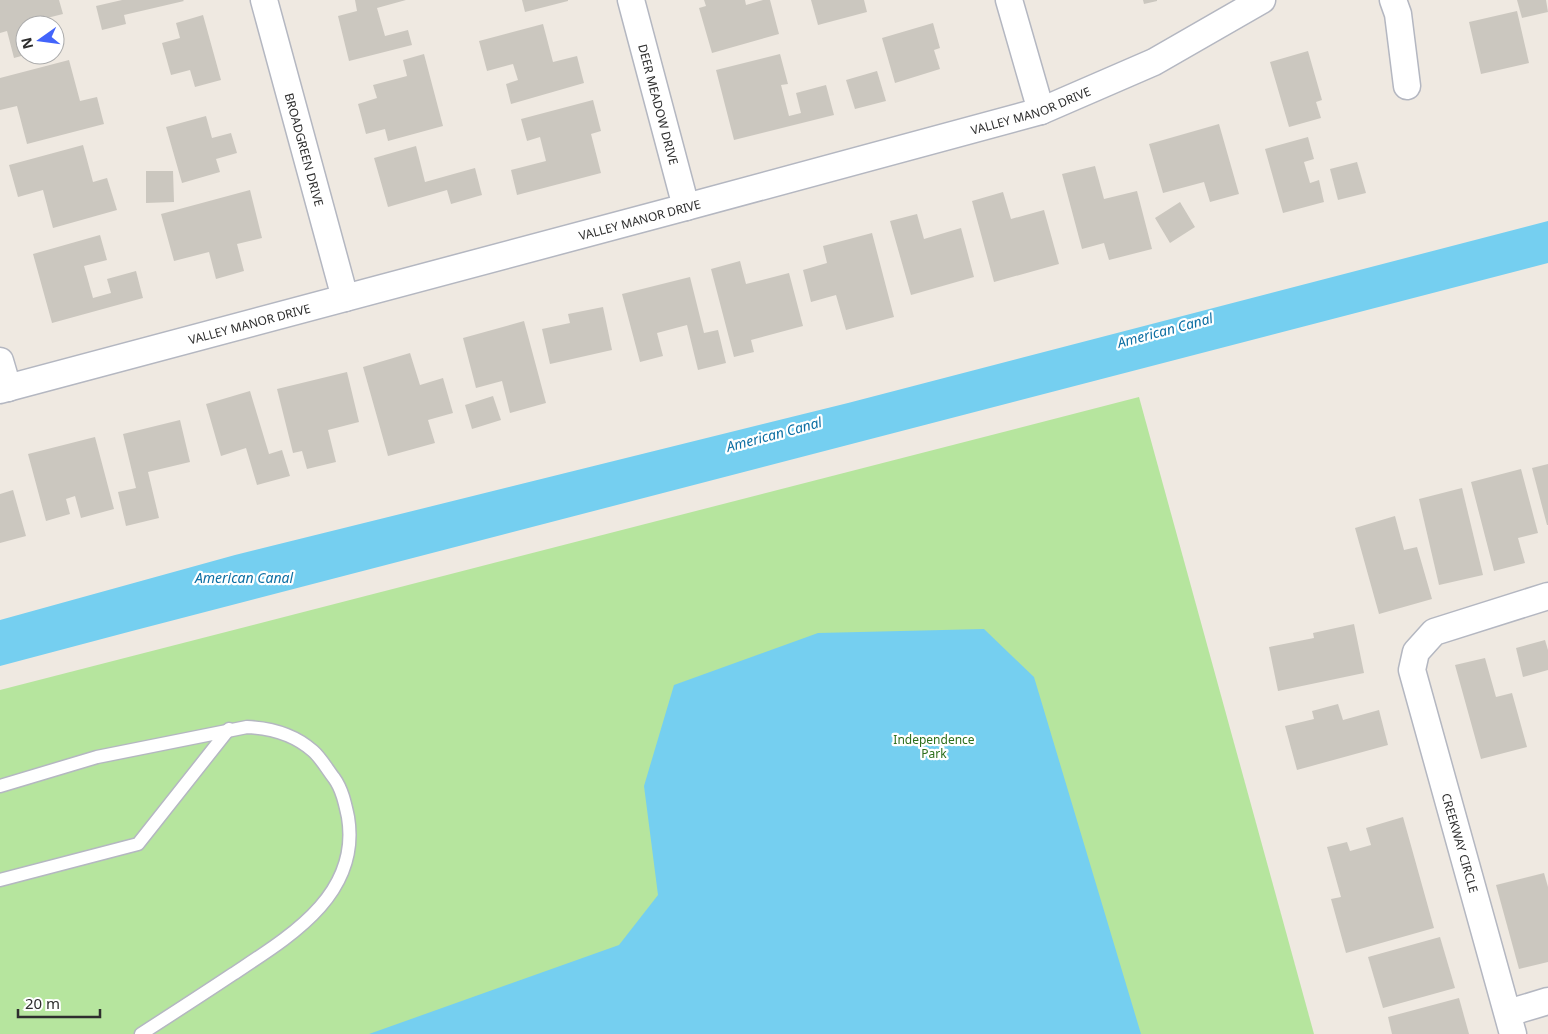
<svg xmlns="http://www.w3.org/2000/svg" width="1548" height="1034" font-family="'Noto Sans',sans-serif">
  <rect width="100%" height="100%" fill="#efe9e1"/>
  <path fill="#b6e59e" d="M1139,397L1314,1034H0V690Z"/>
  <g fill="#75cff0">
    <path d="M1548,221V263L132,631L0,666V620L235,555L848,403Z"/>
    <path d="M984,629L1034,677L1141,1034H369L619,945L658,895L644,786L674,685L818,633Z"/>
  </g>
  <g fill="#cbc7bf">
    <path d="M0,0H59L63,14L47,18L49,25H25V55L14,58L7,31L0,33Z"/>
    <path d="M122,0H183L184,1L124,15L126,24L102,30L96,6Z"/>
    <path d="M355,0H406L377,8L385,36L408,30L412,45L349,61L338,16L357,11Z"/>
    <path d="M522,0H568V1L525,12Z"/>
    <path d="M704,0H745L746,5L763,0H770L779,34L712,53L699,8L706,6Z"/>
    <path d="M811,0H864L867,12L818,25Z"/>
    <path d="M1143,0H1157V1L1144,4Z"/>
    <path d="M1517,0H1546L1548,12L1522,18Z"/>
    <path d="M1517,11L1529,63L1481,74L1469,22Z"/>
    <path d="M203,15L221,80L195,87L190,70L171,75L162,43L180,38L176,23Z"/>
    <path d="M933,23L940,48L934,50L940,69L895,83L882,38Z"/>
    <path d="M543,24L553,62L577,56L584,83L511,104L506,84L518,80L513,64L487,71L479,41Z"/>
    <path d="M1308,51L1322,100L1316,102L1321,118L1289,127L1270,62Z"/>
    <path d="M424,54L443,126L388,141L385,129L366,134L358,104L377,98L373,85L407,76L403,60Z"/>
    <path d="M780,54L788,84L781,85L789,116L801,113L796,93L826,85L834,115L734,140L716,70Z"/>
    <path d="M69,60L80,101L97,97L104,124L27,144L17,106L0,110V78Z"/>
    <path d="M877,71L886,101L855,109L846,80Z"/>
    <path d="M593,100L601,131L591,134L601,173L517,195L511,170L546,161L540,137L527,141L521,119Z"/>
    <path d="M206,116L212,138L231,133L237,153L216,159L220,172L182,183L166,127Z"/>
    <path d="M1219,124L1239,194L1210,202L1204,182L1163,193L1149,144Z"/>
    <path d="M1308,137L1314,159L1304,162L1310,183L1319,180L1324,202L1283,213L1265,149Z"/>
    <path d="M83,145L93,182L107,178L117,210L53,228L43,190L18,197L9,165Z"/>
    <path d="M416,146L425,182L475,168L482,195L451,204L447,190L388,207L374,158Z"/>
    <path d="M1357,162L1366,193L1338,200L1330,169Z"/>
    <path d="M1095,166L1104,199L1137,191L1152,249L1109,260L1104,243L1082,249L1062,174Z"/>
    <path d="M146,171H173L174,202L146,203Z"/>
    <path d="M250,190L262,238L237,244L244,271L216,279L209,252L174,261L161,214Z"/>
    <path d="M1003,192L1011,219L1044,210L1059,264L994,282L972,201Z"/>
    <path d="M1180,202L1195,227L1170,243L1155,218Z"/>
    <path d="M917,214L924,239L961,228L974,277L911,295L890,221Z"/>
    <path d="M872,233L894,317L846,330L836,295L811,302L803,270L827,263L823,246Z"/>
    <path d="M100,235L107,260L84,266L93,298L111,293L107,279L136,271L143,298L52,323L33,254Z"/>
    <path d="M740,261L746,284L789,273L803,326L751,340L754,352L734,357L711,269Z"/>
    <path d="M690,277L704,333L718,330L726,363L698,370L687,325L657,333L663,356L640,362L622,294Z"/>
    <path d="M603,307L612,350L550,364L542,329L570,323L568,314Z"/>
    <path d="M524,321L546,403L510,413L502,381L476,388L463,338Z"/>
    <path d="M410,353L420,385L443,378L453,413L428,420L435,443L388,456L363,367Z"/>
    <path d="M347,372L359,422L328,430L336,462L307,469L302,451L293,453L277,389Z"/>
    <path d="M250,391L269,454L282,450L290,476L257,485L246,448L221,456L206,404Z"/>
    <path d="M493,396L501,420L472,429L465,405Z"/>
    <path d="M180,420L190,462L148,472L159,518L126,526L118,492L136,488L123,434Z"/>
    <path d="M95,437L114,509L81,518L75,496L66,499L70,514L46,521L28,454Z"/>
    <path d="M1548,464V525H1547L1532,468Z"/>
    <path d="M1521,469L1538,533L1518,538L1525,563L1494,571L1471,482Z"/>
    <path d="M1462,488L1483,575L1439,585L1419,499Z"/>
    <path d="M13,490L26,536L0,543V494Z"/>
    <path d="M1395,516L1404,550L1417,547L1432,599L1379,614L1355,528Z"/>
    <path d="M1354,624L1364,673L1278,691L1269,647L1314,638L1313,633Z"/>
    <path d="M1545,640L1548,650V670L1523,677L1516,648Z"/>
    <path d="M1485,658L1496,697L1512,693L1527,747L1481,759L1455,665Z"/>
    <path d="M1338,704L1343,720L1379,710L1388,745L1297,770L1285,726L1314,719L1312,711Z"/>
    <path d="M1403,817L1434,928L1346,953L1331,899L1341,897L1327,847L1347,842L1350,851L1371,845L1366,828Z"/>
    <path d="M1544,873L1548,887V962L1519,969L1496,885Z"/>
    <path d="M1440,937L1455,988L1383,1008L1368,957Z"/>
    <path d="M1459,998L1469,1034H1392L1388,1017Z"/>
  </g>
  <g fill="none" stroke-linecap="round" stroke-linejoin="round">
    <defs>
      <g id="service">
        <path d="M0,786L97,757L247,727C270,728 295,735 313,751C321,758 327,769 334,778C342,789 345,803 348,817C361,895 289,937 233,974C203,994 172,1014 141,1034"/>
        <path d="M0,880L138,844L229,729"/>
      </g>
      <g id="minor">
        <path id="s1" d="M264,0L345,298"/>
        <path id="s2" d="M631,0L686,207"/>
        <path d="M1009,0L1041,111"/>
        <path d="M1393,0L1398,14L1407,86"/>
        <path d="M0,361L8,388"/>
        <path id="s3" d="M0,390L686,207L1041,111L1154,62L1262,0"/>
        <path d="M1508,1013L1548,1001"/>
        <path d="M1513,1034L1412,670L1416,652L1434,632L1548,596"/>
      </g>
    </defs>
    <use href="#service" stroke="#b4b7c1" stroke-width="15"/>
    <use href="#minor" stroke="#b4b7c1" stroke-width="29"/>
    <use href="#service" stroke="#fff" stroke-width="12"/>
    <use href="#minor" stroke="#fff" stroke-width="26"/>
  </g>
  <g text-anchor="middle" dominant-baseline="central" stroke-width="4.5" stroke-linejoin="round" paint-order="stroke">
    <g font-size="12" fill="#2e2e2e" stroke="#fff">
      <text stroke="none"><textPath href="#s2" startOffset="108">DEER MEADOW DRIVE</textPath></text>
      <text stroke="none"><textPath href="#s3" startOffset="1068">VALLEY MANOR DRIVE</textPath></text>
      <text stroke="none"><textPath href="#s1" startOffset="155">BROADGREEN DRIVE</textPath></text>
      <text stroke="none"><textPath href="#s3" startOffset="662">VALLEY MANOR DRIVE</textPath></text>
      <text stroke="none"><textPath href="#s3" startOffset="258">VALLEY MANOR DRIVE</textPath></text>
      <text transform="translate(1460 843) rotate(74)">CREEKWAY CIRCLE</text>
    </g>
    <g font-size="12" fill="#2c6e1b" stroke="#fff">
      <text x="934" y="739">Independence<tspan x="934" dy="14">Park</tspan></text>
    </g>
    <g font-size="14" font-style="italic" fill="#0d6fa3" stroke="#fff">
      <text transform="translate(1165 330) rotate(-15)">American Canal</text>
      <text transform="translate(774 434) rotate(-15)">American Canal</text>
      <text x="244" y="577">American Canal</text>
    </g>
  </g>
  <g transform="translate(40 40) rotate(256)"><circle r="24" fill="#ffffff" stroke="#ababab"/>
  <path d="M0-4L9 19L0 12L-9 19Z" fill="#4264fb"/>
  <text y="-8" font-size="14" font-weight="bold" text-anchor="middle" fill="#2e2e2e">N</text>
  </g>
  <path d="M18 1009v8h82v-8" fill="none" stroke="#2e2e2e" stroke-width="2.5"/>
  <text x="25" y="1009" font-size="15" fill="#2e2e2e" stroke="#ffffff" stroke-width="4" paint-order="stroke">20 m</text>
</svg>
